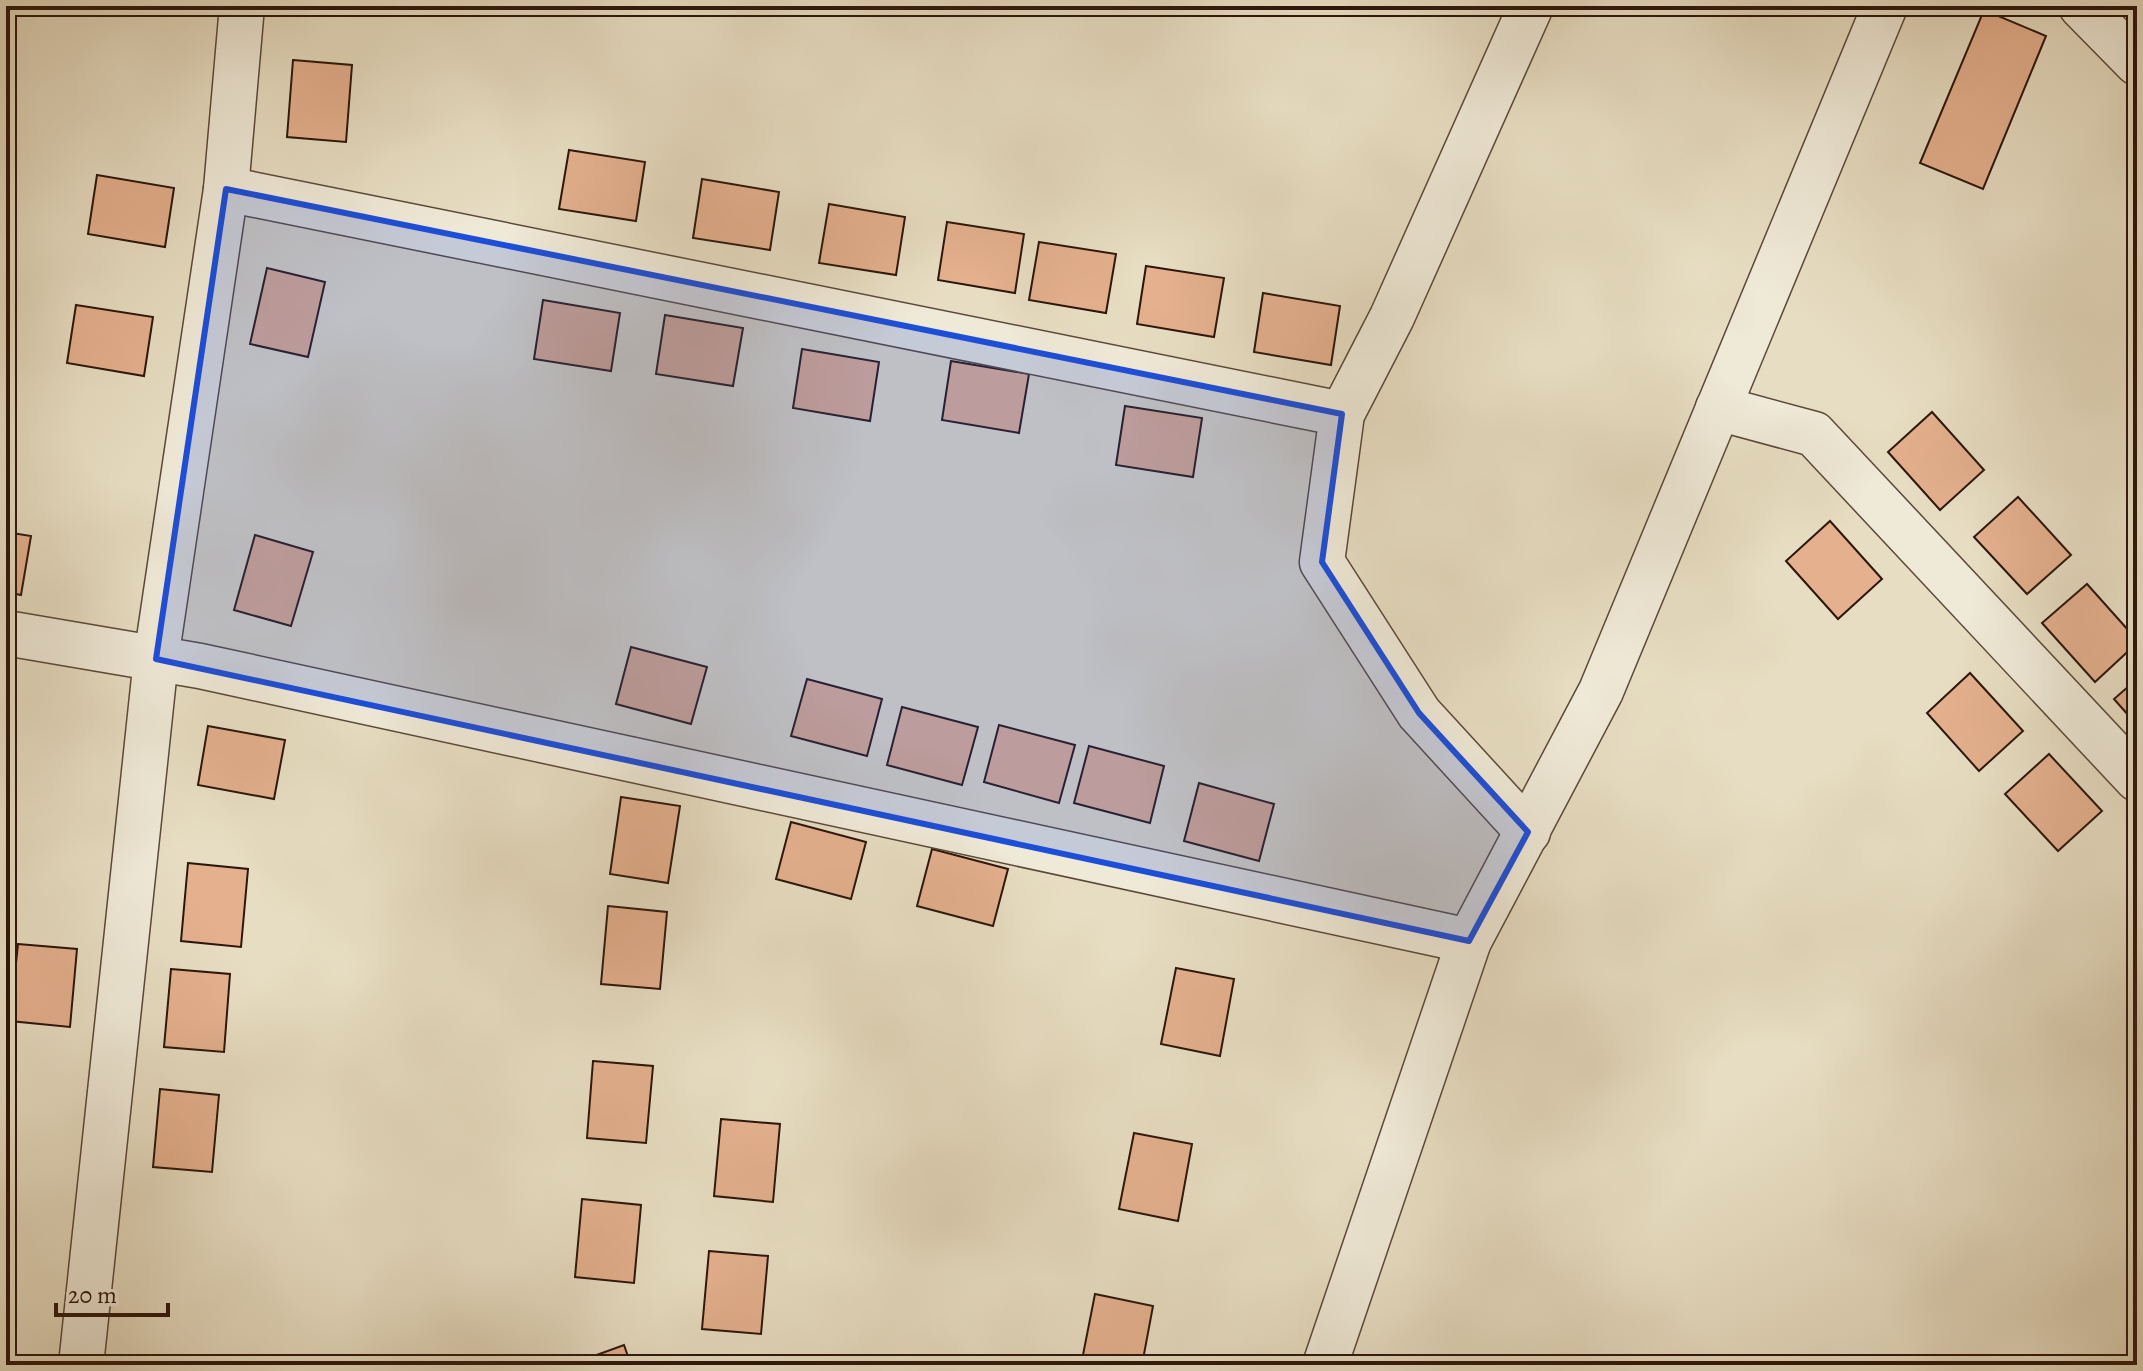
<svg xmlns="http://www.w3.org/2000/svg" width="2143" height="1371" font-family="Alegreya,serif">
  <rect width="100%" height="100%" fill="#e7ddc2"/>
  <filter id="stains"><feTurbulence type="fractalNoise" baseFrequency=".0025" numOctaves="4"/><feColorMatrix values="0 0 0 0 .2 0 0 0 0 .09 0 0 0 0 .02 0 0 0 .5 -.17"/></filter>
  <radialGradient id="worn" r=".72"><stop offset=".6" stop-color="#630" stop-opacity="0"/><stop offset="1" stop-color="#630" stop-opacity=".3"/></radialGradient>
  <g fill="#e4b08e" stroke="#2c160b" stroke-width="2">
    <path d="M1984,10L2046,36L1983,189L1920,163Z"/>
    <path d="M293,60L352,65L346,142L287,137Z"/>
    <path d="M569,150L645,162L636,221L559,209Z"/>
    <path d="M97,175L174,188L165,247L88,234Z"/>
    <path d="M702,179L779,192L770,250L693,238Z"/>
    <path d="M829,204L905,217L896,275L819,263Z"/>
    <path d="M947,222L1024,234L1015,293L938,280Z"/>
    <path d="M1039,242L1116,254L1106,313L1029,300Z"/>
    <path d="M1146,266L1224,278L1214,337L1137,324Z"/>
    <path d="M267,268L325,282L308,357L250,344Z"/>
    <path d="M1263,293L1340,306L1331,365L1254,352Z"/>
    <path d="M543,300L620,313L611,371L534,359Z"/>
    <path d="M76,305L153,317L144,376L67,363Z"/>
    <path d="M665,315L743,328L733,386L656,374Z"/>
    <path d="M802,349L879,362L870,421L793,408Z"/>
    <path d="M951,361L1029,374L1019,433L942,420Z"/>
    <path d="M1125,406L1202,418L1193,477L1116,465Z"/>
    <path d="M1932,412L1984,470L1940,510L1888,452Z"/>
    <path d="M2018,497L2071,555L2027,594L1974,537Z"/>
    <path d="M1830,521L1882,579L1838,619L1786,561Z"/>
    <path d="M6,532L31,536L21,595L6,592Z"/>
    <path d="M255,535L313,552L291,626L234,610Z"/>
    <path d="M2087,584L2137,640V643L2095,682L2042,623Z"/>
    <path d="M631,647L707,667L691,724L616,704Z"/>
    <path d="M1970,673L2023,731L1979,771L1927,713Z"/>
    <path d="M807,679L882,699L867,756L791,736Z"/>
    <path d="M2137,679V725L2114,699Z"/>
    <path d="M902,707L978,727L962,785L887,765Z"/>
    <path d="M999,725L1075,745L1059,803L984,782Z"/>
    <path d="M208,726L285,740L274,799L198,785Z"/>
    <path d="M1089,746L1164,766L1150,823L1074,803Z"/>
    <path d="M2049,754L2102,811L2058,851L2005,794Z"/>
    <path d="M1199,783L1274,804L1259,861L1184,841Z"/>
    <path d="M621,797L680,806L668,883L610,874Z"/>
    <path d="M791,822L866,842L851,899L776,879Z"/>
    <path d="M932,849L1008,869L993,926L917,906Z"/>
    <path d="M188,863L248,869L241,947L181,941Z"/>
    <path d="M608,906L667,912L660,989L601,984Z"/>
    <path d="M18,944L77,949L70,1027L10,1021Z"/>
    <path d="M1176,968L1234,979L1220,1056L1161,1044Z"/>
    <path d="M171,969L230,974L224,1052L164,1047Z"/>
    <path d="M593,1061L653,1066L646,1143L587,1138Z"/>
    <path d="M160,1089L219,1095L212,1172L153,1167Z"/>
    <path d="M721,1119L780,1124L773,1202L714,1196Z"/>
    <path d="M1134,1133L1192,1144L1178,1221L1119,1209Z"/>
    <path d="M582,1199L641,1205L634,1283L575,1277Z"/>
    <path d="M709,1251L768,1256L761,1334L702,1329Z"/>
    <path d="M1095,1294L1153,1306L1142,1365H1081Z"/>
    <path d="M624,1345L631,1365H569Z"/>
  </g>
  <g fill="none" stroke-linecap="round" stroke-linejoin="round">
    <defs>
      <g id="minor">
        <path d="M2081,6L2137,63"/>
        <path d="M226,189L1342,414"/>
        <path d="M1718,408L1814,434L2137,779"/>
        <path d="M6,633L200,666L1469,941"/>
        <path d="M1528,832L1419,713L1322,562L1342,414L1392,317L1531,6"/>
        <path d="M81,1365L156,659L226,189L242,6"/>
      </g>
      <path id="tertiary" d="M1325,1365L1469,941L1601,691L1885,6"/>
    </defs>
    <use href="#minor" stroke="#5b4839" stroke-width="47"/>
    <use href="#tertiary" stroke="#5b4839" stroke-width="47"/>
    <use href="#minor" stroke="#efe9d7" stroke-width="44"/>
    <use href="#tertiary" stroke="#efe9d7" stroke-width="44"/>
  </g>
  <path fill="#1d4ed8" fill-opacity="0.2" stroke="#1d4ed8" stroke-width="6" stroke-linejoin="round" d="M226,189L1342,414L1322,562L1419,713L1528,832L1469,941L156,659Z"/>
  <rect width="2143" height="1371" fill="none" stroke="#e7ddc2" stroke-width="32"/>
  <rect x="8" y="8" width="2127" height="1355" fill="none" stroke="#2c160b" stroke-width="4"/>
  <rect x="16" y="16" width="2111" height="1339" fill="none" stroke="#2c160b" stroke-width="2"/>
  <path d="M56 1303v12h112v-12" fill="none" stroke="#2c160b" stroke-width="4"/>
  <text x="68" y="1303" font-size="24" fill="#2c160b" stroke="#efe9d7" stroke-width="6" paint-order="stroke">20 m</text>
  <rect width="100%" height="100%" filter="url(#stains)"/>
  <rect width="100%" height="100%" fill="url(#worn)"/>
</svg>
